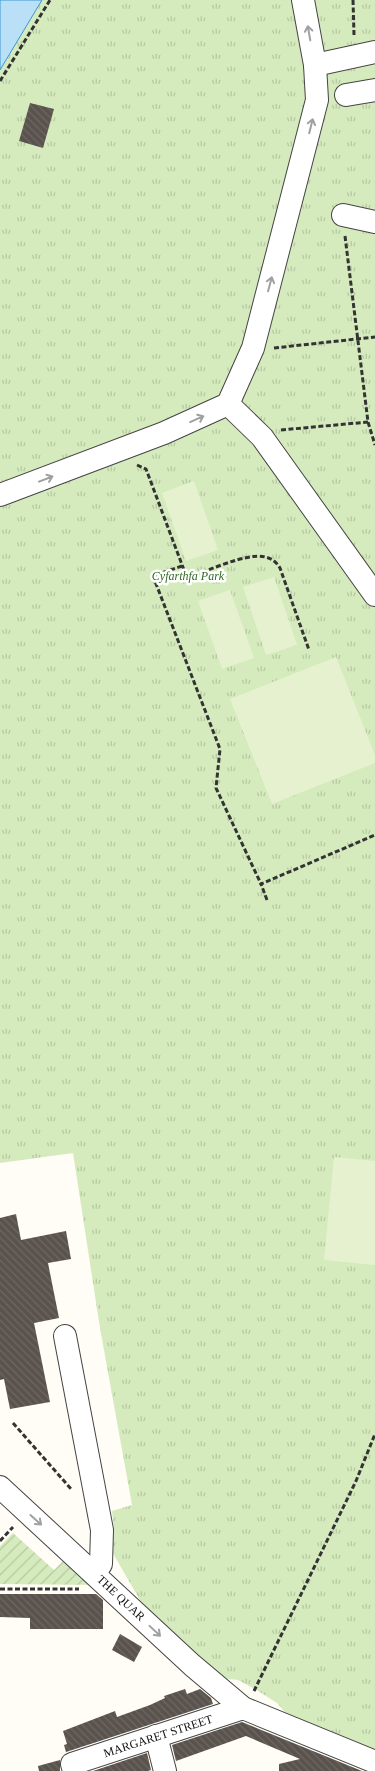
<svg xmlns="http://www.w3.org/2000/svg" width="375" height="1771" font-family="Georgia,serif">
  <defs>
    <pattern id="park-tufts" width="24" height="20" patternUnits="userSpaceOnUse" patternTransform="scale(1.25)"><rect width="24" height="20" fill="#d5ebbd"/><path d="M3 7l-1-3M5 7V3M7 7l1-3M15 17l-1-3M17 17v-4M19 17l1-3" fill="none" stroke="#b6c8a1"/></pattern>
    <pattern id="garden-furrows" width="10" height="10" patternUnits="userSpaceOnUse" patternTransform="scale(1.25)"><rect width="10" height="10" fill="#d5ebbd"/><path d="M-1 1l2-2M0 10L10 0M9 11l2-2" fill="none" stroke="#b6c8a1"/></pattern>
    <pattern id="building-back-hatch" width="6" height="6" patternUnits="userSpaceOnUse" patternTransform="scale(1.25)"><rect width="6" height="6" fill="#5a524d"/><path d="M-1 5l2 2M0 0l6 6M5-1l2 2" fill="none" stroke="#6d6662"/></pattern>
  </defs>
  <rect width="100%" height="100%" fill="#fffdf5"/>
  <path fill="url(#park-tufts)" d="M0,0H375V1751L291,1719L277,1703L255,1689L238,1680L220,1678L148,1614L111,1550L108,1530L114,1529L112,1511L132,1505L100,1328L73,1153L0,1163Z"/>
  <path fill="url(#garden-furrows)" d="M13,1533L54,1570L67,1557L97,1585L0,1584V1546Z"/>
  <g fill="#e6f2cf">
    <path d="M194,481L218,550L186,561L162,493Z"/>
    <path d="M274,577L297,645L266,655L243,587Z"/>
    <path d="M230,590L254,658L222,669L198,601Z"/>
    <path d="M336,657L375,755V763L272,804L230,699Z"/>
    <path d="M334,1157L375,1161V1265L324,1260Z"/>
  </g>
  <path fill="#b9e0f7" stroke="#3f96cf" d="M0,0H42L0,70Z"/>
  <g fill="url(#building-back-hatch)">
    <path d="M30,103L54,109L43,148L19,141Z"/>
    <path d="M16,1214L21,1240L66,1231L71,1259L48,1263L59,1318L34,1323L50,1402L10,1409L4,1379L0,1380V1218Z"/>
    <path d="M0,1594H96L103,1600V1629H30V1618L0,1617Z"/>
    <path d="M120,1634L142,1647L134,1662L112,1650Z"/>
    <path d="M185,1689L187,1694L200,1689L211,1698L213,1704L66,1752L64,1745L67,1744L63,1731L115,1711L117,1717L150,1705L165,1698L164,1696Z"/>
    <path d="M242,1722L362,1771H279V1764L300,1759L246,1736L176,1761L172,1745Z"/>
    <path d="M147,1753L151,1770L148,1771H93Z"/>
    <path d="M60,1760V1771H39L38,1766Z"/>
  </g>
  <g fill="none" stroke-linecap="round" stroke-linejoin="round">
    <defs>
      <g id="minor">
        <path d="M315,65L375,52"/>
        <path d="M346,95L375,90"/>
        <path d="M343,215L375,222"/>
        <path d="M228,404L262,437L375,595"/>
        <path d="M0,495L164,433L228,404L253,348L317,100L315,65L303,0"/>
        <path d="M65,1336L102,1530L101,1564L95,1573"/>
        <path d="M0,1487L192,1665L243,1708L375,1762"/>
        <path d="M156,1736L165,1771"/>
        <path d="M74,1771L72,1764L243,1708"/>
      </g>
    </defs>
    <use href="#minor" stroke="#444" stroke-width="24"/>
    <g stroke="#333" stroke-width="3" stroke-dasharray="5 2.5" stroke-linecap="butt">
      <path d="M353,0L354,35"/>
      <path d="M0,81L50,0"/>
      <path d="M345,236L368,422L375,445"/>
      <path d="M274,348L375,337"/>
      <path d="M281,430L368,422"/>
      <path d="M137,465L146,469L187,578C205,572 247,552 265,557C272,558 277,563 280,568L309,650"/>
      <path d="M182,566L153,576L220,749L216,788L261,884"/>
      <path d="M267,900L261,884L375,835"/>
      <path d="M13,1423L72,1490"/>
      <path d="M0,1541L13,1527"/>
      <path d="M0,1589H79"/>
      <path d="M254,1691L356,1481L375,1434"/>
    </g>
    <use href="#minor" stroke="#fff" stroke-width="22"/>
  </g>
  <defs><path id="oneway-shaft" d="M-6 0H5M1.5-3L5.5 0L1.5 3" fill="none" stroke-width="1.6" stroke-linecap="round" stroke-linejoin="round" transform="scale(1.25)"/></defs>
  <g stroke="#a0a0a0">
    <use href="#oneway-shaft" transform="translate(309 33) rotate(-100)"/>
    <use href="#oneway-shaft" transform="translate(311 126) rotate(-76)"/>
    <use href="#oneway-shaft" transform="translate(270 284) rotate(-75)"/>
    <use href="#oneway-shaft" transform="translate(197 419) rotate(-24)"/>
    <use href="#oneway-shaft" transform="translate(46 479) rotate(-21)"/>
    <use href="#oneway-shaft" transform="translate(36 1520) rotate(42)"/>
    <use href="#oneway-shaft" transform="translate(155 1631) rotate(43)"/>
  </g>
  <g text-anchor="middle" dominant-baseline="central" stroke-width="5" stroke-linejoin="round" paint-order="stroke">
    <g font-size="12" font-style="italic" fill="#2f6b1f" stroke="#fff">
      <text x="188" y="576">Cyfarthfa Park</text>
    </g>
    <g font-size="12" fill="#111" stroke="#fff">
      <text transform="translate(121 1598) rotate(43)">THE QUAR</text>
      <text transform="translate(158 1736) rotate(-18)">MARGARET STREET</text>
    </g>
  </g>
</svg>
